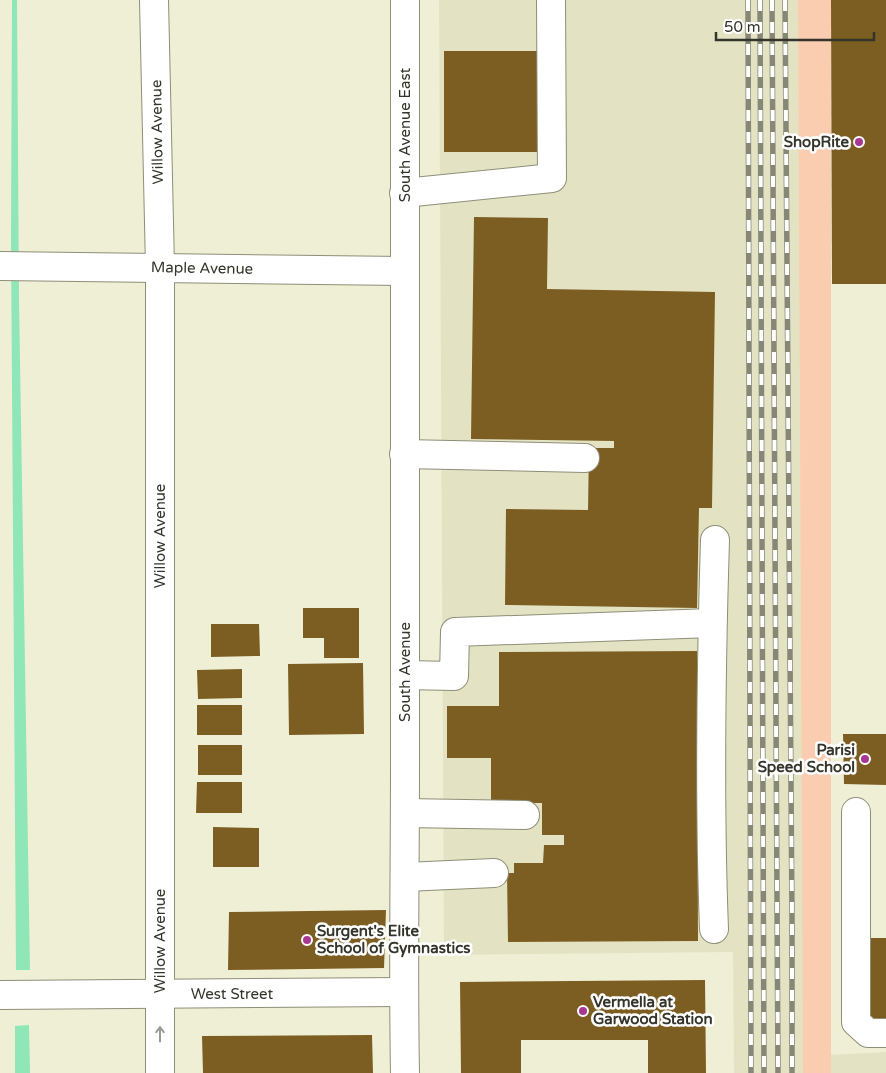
<svg xmlns="http://www.w3.org/2000/svg" width="886" height="1073" font-family="'Varela Round',sans-serif">
  <rect width="100%" height="100%" fill="#efefd6"/>
  <path fill="#e3e3c4" d="M439,0H798L806,1056L886,1052V1073H734L733,952L444,955Z"/>
  <path fill="#facdb0" d="M798,0H831V1073H803Z"/>
  <g fill="#8fe6b6">
    <path d="M12,0H17L19,300L30,970H16L11,241Z"/>
    <path d="M29,1025L30,1073H15V1026Z"/>
  </g>
  <g fill="#7d5e22">
    <path d="M831,0H886V284H832Z"/>
    <rect x="444" y="51" width="98" height="101"/>
    <path d="M474,217L548,218L547,289L715,292L712,508H699L697,608L505,605L506,509L588,510L589,448H614V441L471,439Z"/>
    <path d="M303,608H359V658H324V638H303Z"/>
    <path d="M211,624H259L260,656L211,657Z"/>
    <path d="M697,651L698,941L508,942L507,873H514V863H543L544,845H564V835H542V803H491V758H447V706H499V652Z"/>
    <path d="M363,663L364,734L289,735L288,664Z"/>
    <path d="M242,669V698L198,699L197,670Z"/>
    <rect x="197" y="705" width="45" height="30"/>
    <path d="M843,734H886V785L844,784Z"/>
    <rect x="198" y="745" width="44" height="30"/>
    <path d="M197,782H242V813H196Z"/>
    <path d="M213,827L259,828V867H213Z"/>
    <path d="M386,910L384,968L228,970L229,912Z"/>
    <path d="M871,938H886V1028H869Z"/>
    <path d="M705,980L706,1073H648V1040H521V1073H461L460,982Z"/>
    <path d="M372,1035L373,1073H203L202,1036Z"/>
  </g>
  <g fill="none" stroke-linecap="round" stroke-linejoin="round">
    <defs>
      <g id="minor">
        <path d="M154,0L160,267V1073"/>
        <path d="M404,193L552,178L551,0"/>
        <path d="M0,266L404,271"/>
        <path d="M404,454L585,458"/>
        <path d="M405,675L454,676L455,632L712,623"/>
        <path d="M856,812V1022L868,1033H886"/>
        <path d="M405,813L525,815"/>
        <path d="M405,877L494,873"/>
        <path d="M714,929C709,799 711,670 715,540"/>
        <path d="M0,995L403,992"/>
      </g>
      <path id="major" d="M405,0C404,255 404,510 405,766C405,868 403,971 405,1073"/>
    </defs>
    <use href="#minor" stroke="#8f8e78" stroke-width="30"/>
    <use href="#major" stroke="#8f8e78" stroke-width="30"/>
    <use href="#minor" stroke="#fff" stroke-width="28"/>
    <use href="#major" stroke="#fff" stroke-width="28"/>
    <defs>
      <g id="rail">
        <path d="M748,0L751,1073"/>
        <path d="M760,0L764,1073"/>
        <path d="M772,0L778,1073"/>
        <path d="M785,0L792,916V1073"/>
      </g>
    </defs>
    <use href="#rail" stroke="#878777" stroke-width="5.5"/>
    <use href="#rail" stroke="#fff" stroke-width="4" stroke-dasharray="11" stroke-linecap="butt"/>
  </g>
  <defs><path id="oneway-shaft" d="M-6 0H5M1.5-3L5.5 0L1.5 3" fill="none" stroke-width="1.6" stroke-linecap="round" stroke-linejoin="round" transform="scale(1.25)"/></defs>
  <use stroke="#9a9a95" href="#oneway-shaft" transform="translate(160 1034) rotate(-90)"/>
  <g fill="#a83792" stroke="#fff" stroke-width="2">
    <circle cx="859" cy="142" r="5"/>
    <circle cx="865" cy="759" r="5"/>
    <circle cx="307" cy="940" r="5"/>
    <circle cx="583" cy="1011" r="5"/>
  </g>
  <g text-anchor="middle" dominant-baseline="central" stroke-width="5" stroke-linejoin="round" paint-order="stroke">
    <g font-size="15" fill="#34342b" stroke="#fff">
      <text transform="translate(157 132) rotate(-91)">Willow Avenue</text>
      <text transform="translate(405 135) rotate(-90)">South Avenue East</text>
      <text transform="translate(202 268) rotate(1)">Maple Avenue</text>
      <text transform="translate(160 536) rotate(-90)">Willow Avenue</text>
      <text transform="translate(405 672) rotate(-90)">South Avenue</text>
      <text transform="translate(160 941) rotate(-90)">Willow Avenue</text>
      <text x="232" y="994">West Street</text>
    </g>
    <g font-size="15" font-weight="bold" fill="#34342b" stroke="#fff" text-anchor="end">
      <text x="849" y="142">ShopRite</text>
      <text x="855" y="750">Parisi<tspan x="855" dy="17">Speed School</tspan></text>
      <text x="317" y="931" text-anchor="start">Surgent's Elite<tspan x="317" dy="17">School of Gymnastics</tspan></text>
      <text x="593" y="1002" text-anchor="start">Vermella at<tspan x="593" dy="17">Garwood Station</tspan></text>
    </g>
  </g>
  <path d="M716 32v8h158v-8" fill="none" stroke="#34342b" stroke-width="2.5"/>
  <text x="724" y="32" font-size="15" fill="#34342b" stroke="#ffffff" stroke-width="4" paint-order="stroke">50 m</text>
</svg>
